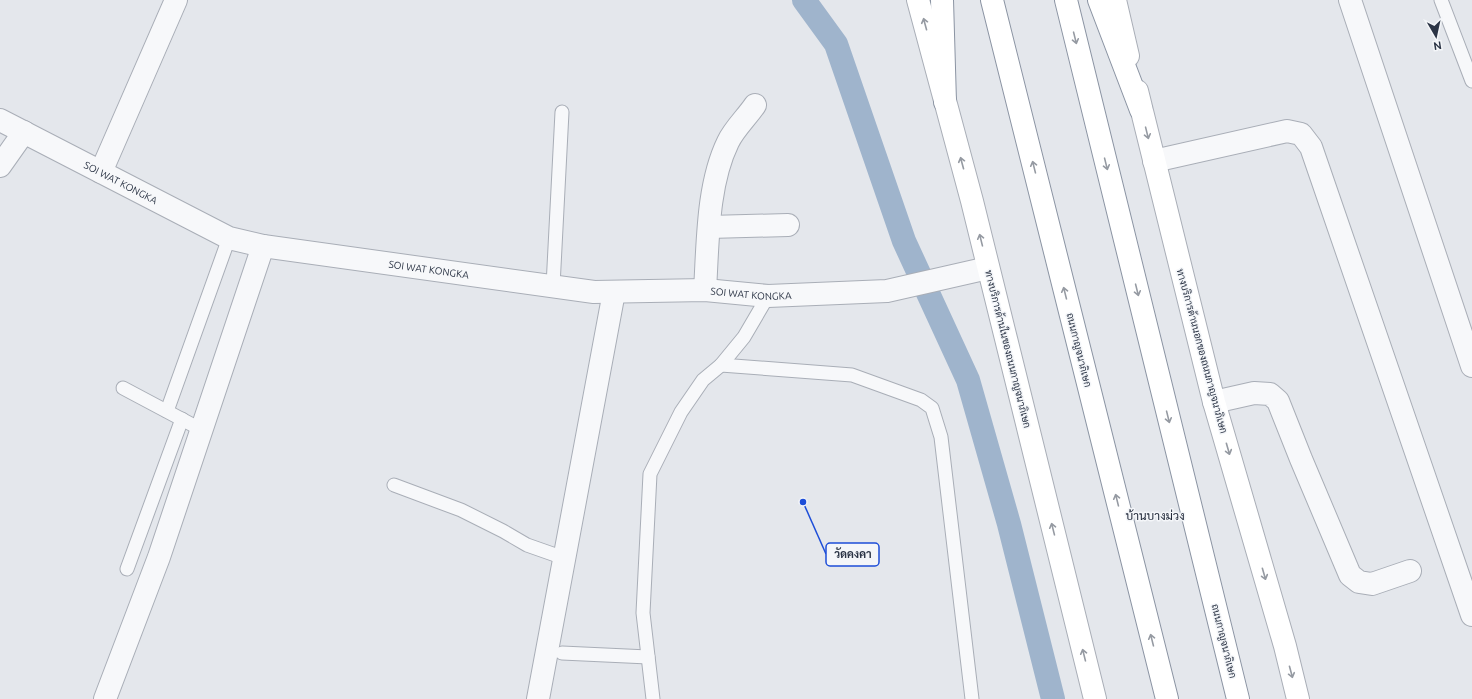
<svg xmlns="http://www.w3.org/2000/svg" width="1472" height="699" font-family="Ubuntu,Sarabun,sans-serif">
  <rect width="100%" height="100%" fill="#e4e7ec"/>
  <g fill="none" stroke-linecap="round" stroke-linejoin="round">
    <path stroke="#9fb4cc" stroke-width="24" d="M804,0L836,44L904,241L968,380L1009,524L1053,699"/>
    <defs>
      <g id="lane">
        <path d="M1441,0L1472,81"/>
        <path d="M553,286L562,112"/>
        <path d="M721,365L852,375L921,400L932,408L941,437L972,699"/>
        <path d="M123,388L202,430"/>
        <path d="M167,411L229,238"/>
        <path d="M394,485L461,510L503,531L527,545L564,558"/>
        <path d="M127,569L182,419"/>
        <path d="M562,653L648,657"/>
        <path d="M653,699L643,613L650,474L681,412L703,380L721,365L744,337L768,296"/>
      </g>
      <g id="street">
        <path d="M1350,0L1472,366"/>
        <path id="s1" d="M0,120L229,238L263,246L594,292L705,290L768,296L887,291L988,268"/>
        <path d="M1154,161L1287,131L1301,134L1311,147L1472,615"/>
        <path d="M0,166L24,132"/>
        <path d="M101,172L176,0"/>
        <path d="M709,227L788,225"/>
        <path d="M705,290C708,243 707,185 728,142C734,129 747,117 755,105"/>
        <path d="M1214,402L1254,393L1270,394L1278,401L1301,459L1350,575L1359,582L1372,584L1410,571"/>
        <path d="M105,699L159,557L263,246"/>
        <path d="M538,699L614,292"/>
      </g>
      <g id="secondary">
        <path d="M918,0L972,201L1095,699"/>
        <path d="M1115,0L1128,56"/>
        <path d="M1137,91L1214,402L1285,646L1298,699"/>
      </g>
      <g id="highway">
        <path d="M942,0L945,102"/>
        <path d="M992,0L1167,699"/>
        <path d="M1066,0L1238,699"/>
        <path d="M1099,0L1141,110"/>
      </g>
    </defs>
    <use href="#lane" stroke="#a9aeb7" stroke-width="15"/>
    <use href="#street" stroke="#a9aeb7" stroke-width="24"/>
    <use href="#secondary" stroke="#a9aeb7" stroke-width="24"/>
    <use href="#highway" stroke="#8b94a3" stroke-width="24"/>
    <use href="#lane" stroke="#f7f8fa" stroke-width="13"/>
    <use href="#street" stroke="#f7f8fa" stroke-width="22"/>
    <use href="#secondary" stroke="#fff" stroke-width="22"/>
    <use href="#highway" stroke="#fff" stroke-width="22"/>
  </g>
  <defs><path id="oneway-shaft" d="M-6 0H5M1.5-3L5.5 0L1.5 3" fill="none" stroke-width="1.6" stroke-linecap="round" stroke-linejoin="round"/></defs>
  <g stroke="#959aa2">
    <use href="#oneway-shaft" transform="translate(925 24) rotate(-105)"/>
    <use href="#oneway-shaft" transform="translate(1075 38) rotate(76)"/>
    <use href="#oneway-shaft" transform="translate(1147 133) rotate(76)"/>
    <use href="#oneway-shaft" transform="translate(962 163) rotate(-105)"/>
    <use href="#oneway-shaft" transform="translate(1106 164) rotate(76)"/>
    <use href="#oneway-shaft" transform="translate(1034 167) rotate(-104)"/>
    <use href="#oneway-shaft" transform="translate(981 240) rotate(-104)"/>
    <use href="#oneway-shaft" transform="translate(1137 290) rotate(76)"/>
    <use href="#oneway-shaft" transform="translate(1065 293) rotate(-104)"/>
    <use href="#oneway-shaft" transform="translate(1168 417) rotate(76)"/>
    <use href="#oneway-shaft" transform="translate(1228 449) rotate(74)"/>
    <use href="#oneway-shaft" transform="translate(1117 500) rotate(-104)"/>
    <use href="#oneway-shaft" transform="translate(1053 529) rotate(-104)"/>
    <use href="#oneway-shaft" transform="translate(1264 574) rotate(74)"/>
    <use href="#oneway-shaft" transform="translate(1152 640) rotate(-104)"/>
    <use href="#oneway-shaft" transform="translate(1084 655) rotate(-104)"/>
    <use href="#oneway-shaft" transform="translate(1291 672) rotate(75)"/>
  </g>
  <g text-anchor="middle" dominant-baseline="central" stroke-width="3" stroke-linejoin="round" paint-order="stroke">
    <g font-size="10" fill="#2b3445" stroke="#f4f6f9">
      <text stroke="none"><textPath href="#s1" startOffset="136">SOI WAT KONGKA</textPath></text>
      <text stroke="none"><textPath href="#s1" startOffset="460">SOI WAT KONGKA</textPath></text>
      <text stroke="none"><textPath href="#s1" startOffset="784">SOI WAT KONGKA</textPath></text>
      <text transform="translate(1008 349) rotate(76)">ทางบริการด้านในของถนนกาญจนาภิเษก</text>
      <text transform="translate(1079 350) rotate(76)">ถนนกาญจนาภิเษก</text>
      <text transform="translate(1202 351) rotate(75)">ทางบริการด้านนอกของถนนกาญจนาภิเษก</text>
      <text transform="translate(1224 641) rotate(76)">ถนนกาญจนาภิเษก</text>
    </g>
    <g font-size="12" fill="#1d2536" stroke="#f4f6f9">
      <text x="1155" y="515">บ้านบางม่วง</text>
    </g>
  </g>
  <path fill="none" stroke="#1d4ed8" stroke-width="1.5" d="M803 502L826 554"/>
  <circle fill="#1d4ed8" stroke="#f4f6f9" stroke-width="1.5" cx="803" cy="502" r="4"/>
  <rect fill="#f4f6f9" stroke="#1d4ed8" stroke-width="1.5" x="826" y="543" width="53" height="23" rx="4"/>
  <g font-size="11" text-anchor="middle" font-weight="bold" fill="#2b3445">
    <text x="853" y="558">วัดคงคา</text>
  </g>
  <g transform="translate(1436 36) rotate(171)" stroke="#f4f6f9" stroke-width="3" paint-order="stroke">
  <path d="M0-3L7 15L0 10L-7 15Z" fill="#2b3445"/>
  <text y="-6" font-size="11" font-weight="bold" text-anchor="middle" fill="#2b3445">N</text>
  </g>
</svg>
